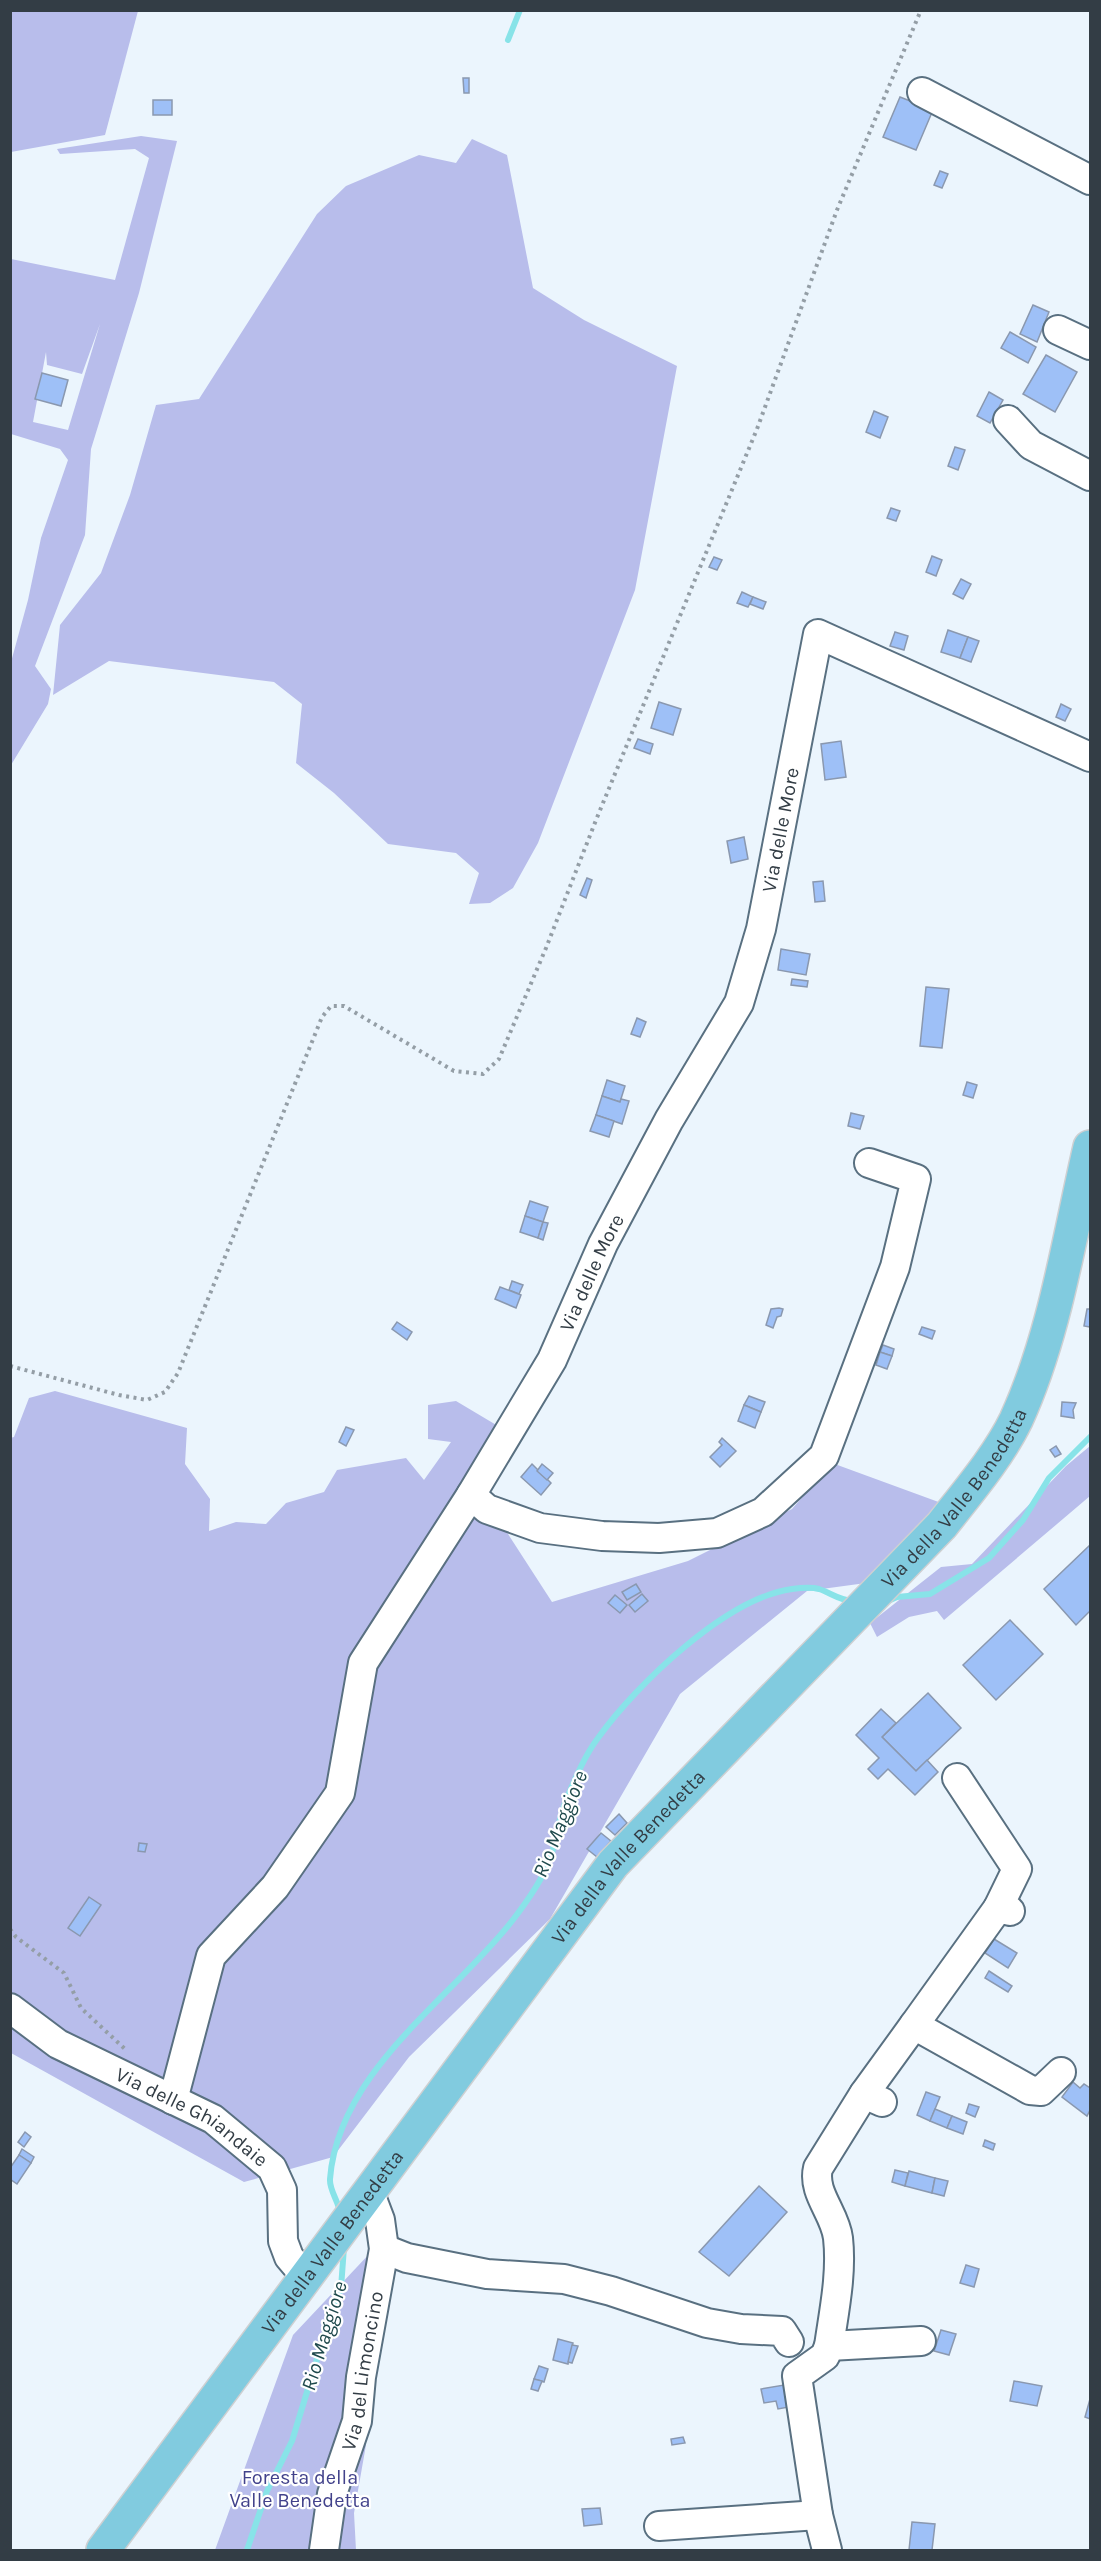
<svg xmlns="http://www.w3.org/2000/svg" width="1101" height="2561" font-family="Karla,sans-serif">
  <rect width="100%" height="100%" fill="#ebf5fd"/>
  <g fill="#b8bdeb" fill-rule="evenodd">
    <path d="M11,10L138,11L105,135L11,152Z"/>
    <path d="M141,136L177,141L139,293L91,449L85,535L35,666L51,689L48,704L11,765V662L28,600L41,538L68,460L60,449L11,434V259L115,280L149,158L135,149L60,154L57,149ZM100,324L68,430L33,422L46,352L47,365L82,374Z"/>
    <path d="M472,139L507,155L533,288L584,320L677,366L635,590L538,843L513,888L490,903L469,904L479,873L456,853L388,844L334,793L296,763L302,704L274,682L109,661L53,695L60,625L101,573L130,495L156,405L199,399L317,214L346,186L419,155L456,163Z"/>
    <path d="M55,1391L187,1428L185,1464L210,1499L209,1531L236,1522L266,1524L286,1503L324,1492L337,1470L406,1458L424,1480L451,1442L428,1439V1405L456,1401L503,1429L477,1486L552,1602L688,1561L792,1509L832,1463L944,1504L866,1583L807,1591L680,1694L550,1919L409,2057L333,2157L244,2182L11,2053L10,1438L14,1437L29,1398Z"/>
    <path d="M1090,1446V1496L944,1620L937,1611L909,1617L877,1637L870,1623L941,1567L972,1564L1066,1466Z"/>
    <path d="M372,2251L351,2393L366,2445L354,2513L356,2550H215L293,2335Z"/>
  </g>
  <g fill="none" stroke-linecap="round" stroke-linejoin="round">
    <g stroke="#88e3e8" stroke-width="6">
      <path d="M508,40L520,10"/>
      <path d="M888,1601L897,1597L930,1594L989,1558L1023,1520L1049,1478L1090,1437"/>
      <path d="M340,2213C339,2202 329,2190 330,2179C338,2072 450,2000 512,1921C526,1903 542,1881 550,1859C557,1840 558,1818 567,1798C575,1779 585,1755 598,1738C636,1685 726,1598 792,1589C799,1588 812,1587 819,1589C831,1593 839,1600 852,1601"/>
      <path d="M247,2550L267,2491L292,2441L325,2333L341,2288L344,2247"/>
    </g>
  </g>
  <g fill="#9ec0f7" stroke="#8a98af" stroke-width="1.5">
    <path d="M463,78H469V93H464Z"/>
    <path d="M900,97L933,110L916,150L883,137Z"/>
    <rect x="153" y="100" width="19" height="15"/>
    <path d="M940,171L948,174L942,188L934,185Z"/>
    <path d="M1033,305L1049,312L1037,342L1020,334Z"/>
    <path d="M1010,332L1036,347L1028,363L1001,348Z"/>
    <path d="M1046,355L1077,372L1055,412L1023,394Z"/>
    <path d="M42,373L68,380L61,406L35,399Z"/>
    <path d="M989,392L1003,400L990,423L977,416Z"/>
    <path d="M874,411L888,417L880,438L866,432Z"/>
    <path d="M955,447L965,450L958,470L948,466Z"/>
    <path d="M891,508L900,511L896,521L887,518Z"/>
    <path d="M932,556L942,560L936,576L926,572Z"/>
    <path d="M714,557L722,560L717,570L709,567Z"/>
    <path d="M961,579L971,584L963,599L953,594Z"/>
    <path d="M742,592L753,597L748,607L737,603Z"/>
    <path d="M753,597L766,602L763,609L750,604Z"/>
    <path d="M948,630L968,637L960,658L941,652Z"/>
    <path d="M895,632L908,636L904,650L890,646Z"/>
    <path d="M968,637L979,641L971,662L960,658Z"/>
    <path d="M659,702L681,709L673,735L651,728Z"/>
    <path d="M1061,704L1071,709L1065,721L1056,717Z"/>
    <path d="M638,739L653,744L650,754L634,748Z"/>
    <path d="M841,741L846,777L825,780L821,744Z"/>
    <path d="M744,837L748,859L731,863L727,841Z"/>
    <path d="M587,878L592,880L586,898L580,895Z"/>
    <path d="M823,881L825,901L815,902L813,882Z"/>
    <path d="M781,949L810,954L806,975L778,970Z"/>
    <path d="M792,979L808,981L807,987L791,985Z"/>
    <path d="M926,987L949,989L942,1048L920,1046Z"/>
    <path d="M637,1018L646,1022L640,1037L631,1034Z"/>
    <path d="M607,1080L625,1086L620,1102L602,1096Z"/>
    <path d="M967,1082L977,1085L973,1098L963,1095Z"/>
    <path d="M602,1096L620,1102L621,1099L629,1101L622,1124L596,1115Z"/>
    <path d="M851,1113L864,1116L860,1129L848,1126Z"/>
    <path d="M596,1115L614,1121L609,1137L590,1131Z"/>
    <path d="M530,1201L548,1207L543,1222L525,1216Z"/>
    <path d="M525,1216L543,1222L538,1238L520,1232Z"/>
    <path d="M543,1222L548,1223L543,1240L538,1238Z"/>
    <path d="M512,1281L523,1285L519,1294L509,1290Z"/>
    <path d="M500,1287L521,1295L516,1308L495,1299Z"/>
    <path d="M779,1308L783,1309L781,1316L777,1317L773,1328L766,1325L771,1309Z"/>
    <path d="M1087,1309H1090V1327L1084,1326Z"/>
    <path d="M397,1322L412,1332L407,1340L392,1329Z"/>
    <path d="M922,1327L935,1331L932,1339L919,1334Z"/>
    <path d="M883,1345L894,1349L892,1356L880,1352Z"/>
    <path d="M880,1352L892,1356L887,1369L876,1365Z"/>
    <path d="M749,1396L765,1402L761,1412L744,1405Z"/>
    <path d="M1062,1402L1076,1403L1073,1410L1074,1418L1061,1416Z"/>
    <path d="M744,1405L761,1412L755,1428L738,1421Z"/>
    <path d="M346,1427L354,1430L346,1446L339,1442Z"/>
    <path d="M722,1438L736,1451L720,1467L710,1457L722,1445L719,1442Z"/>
    <path d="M1056,1446L1061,1454L1055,1457L1050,1450Z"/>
    <path d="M532,1464L551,1483L541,1495L521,1477Z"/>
    <path d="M542,1464L553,1473L547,1480L537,1471Z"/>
    <path d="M1090,1545V1611L1076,1625L1044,1589Z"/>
    <path d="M636,1584L641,1592L627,1600L622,1592Z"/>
    <path d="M642,1594L648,1601L635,1612L629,1605Z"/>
    <path d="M615,1595L627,1605L620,1613L608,1603Z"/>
    <path d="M1010,1620L1043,1654L996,1700L963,1665Z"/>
    <path d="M928,1693L961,1728L916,1771L882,1737Z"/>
    <path d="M881,1709L896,1723L882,1737L916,1771L927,1760L938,1772L915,1795L888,1769L878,1779L868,1769L879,1758L856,1735Z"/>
    <path d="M619,1814L627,1823L615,1835L606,1827Z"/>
    <path d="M601,1833L611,1841L597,1857L587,1849Z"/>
    <path d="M139,1843L147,1844L145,1852L138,1851Z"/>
    <path d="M89,1897L101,1905L80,1936L68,1928Z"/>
    <path d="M994,1939L1017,1953L1008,1968L985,1953Z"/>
    <path d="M989,1971L1012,1986L1008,1992L985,1978Z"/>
    <path d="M1073,2082L1080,2088L1084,2084L1090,2088V2110L1087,2116L1062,2097Z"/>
    <path d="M926,2092L940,2097L930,2121L917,2115Z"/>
    <path d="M969,2104L979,2107L975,2117L966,2113Z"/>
    <path d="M935,2109L952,2116L947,2128L930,2121Z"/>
    <path d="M952,2116L967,2122L963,2134L947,2128Z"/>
    <path d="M25,2132L31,2137L24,2147L18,2142Z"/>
    <path d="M985,2140L995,2144L993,2150L983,2146Z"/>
    <path d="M22,2149L34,2157L31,2163L19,2155Z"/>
    <path d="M19,2155L31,2163L17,2184L10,2179V2168Z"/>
    <path d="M895,2170L908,2173L905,2186L892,2182Z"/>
    <path d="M909,2171L935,2178L932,2193L905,2186Z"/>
    <path d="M935,2178L948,2181L944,2196L932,2193Z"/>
    <path d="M759,2186L787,2212L729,2276L699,2252Z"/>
    <path d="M966,2265L979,2269L974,2287L960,2283Z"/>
    <path d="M941,2330L956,2334L949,2355L934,2351Z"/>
    <path d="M558,2339L573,2343L568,2364L553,2360Z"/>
    <path d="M572,2345L578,2346L572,2363L568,2362Z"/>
    <path d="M539,2366L548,2369L544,2382L534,2379Z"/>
    <path d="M534,2379L542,2381L538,2391L531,2389Z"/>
    <path d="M1014,2381L1042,2386L1037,2406L1010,2401Z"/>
    <path d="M784,2385L789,2407L778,2409L776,2401L764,2403L761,2389Z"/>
    <path d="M1090,2399V2419L1085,2417Z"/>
    <path d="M683,2437L685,2443L672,2445L671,2439Z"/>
    <path d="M600,2508L602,2524L584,2526L582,2509Z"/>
    <path d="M912,2522L935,2524L932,2550H909Z"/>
  </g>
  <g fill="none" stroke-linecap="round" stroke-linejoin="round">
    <defs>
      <g id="minor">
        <path d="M922,92L1090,180"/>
        <path d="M1058,330L1090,345"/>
        <path d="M1008,420L1031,445L1090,476"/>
        <path id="s1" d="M869,1163L916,1179L895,1267L824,1456L763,1512L717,1533L659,1538L602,1536L540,1528L487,1509L471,1495L552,1360L603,1244L669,1120L739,1003L761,929L818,634L1090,757"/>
        <path d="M957,1778L1017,1869L998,1908"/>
        <path id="s2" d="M10,2008L58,2044L213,2119L272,2168L282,2190L283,2241L289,2257L306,2277"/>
        <path d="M914,2025L998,1908L1010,1911"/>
        <path d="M864,2094L914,2025L1030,2090L1041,2091L1061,2072"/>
        <path d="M173,2100L211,1956L275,1887L340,1793L363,1663L471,1495"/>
        <path d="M384,2249L407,2258L487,2274L564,2279L611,2291L707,2323L741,2329L782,2331L789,2342"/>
        <path d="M829,2346L921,2341"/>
        <path d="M659,2526L818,2515"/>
        <path id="s3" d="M324,2550L332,2494L357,2421L361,2377L384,2249L380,2220L369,2191"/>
        <path d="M827,2550L818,2515L797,2376L825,2356L829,2346C834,2311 842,2274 838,2238C835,2213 812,2193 818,2168L864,2094L882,2102"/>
      </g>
      <g id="major">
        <path id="s4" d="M103,2550L613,1864L942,1525C967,1493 998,1457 1016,1420C1055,1335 1069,1238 1090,1147"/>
      </g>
    </defs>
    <use href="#minor" stroke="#597081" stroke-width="32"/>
    <use href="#major" stroke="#ced0d2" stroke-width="36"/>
    <g stroke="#949ea6" stroke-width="4" stroke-dasharray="3 4.5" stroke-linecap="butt">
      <path d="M10,1366L119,1395L147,1400L165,1392L178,1373L322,1017L331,1006H344L454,1071L483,1074L499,1059L546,948L596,820L757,429L837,210L921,10"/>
      <path d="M10,1929L16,1937L64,1973L81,2008L126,2050"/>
    </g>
    <use href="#minor" stroke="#fff" stroke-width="28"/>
    <use href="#major" stroke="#81cbdf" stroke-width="33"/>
  </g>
  <g text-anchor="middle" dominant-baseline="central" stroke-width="4.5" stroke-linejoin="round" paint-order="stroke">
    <g font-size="20" fill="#333d45" stroke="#fff">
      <text stroke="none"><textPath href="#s1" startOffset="1470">Via delle More</textPath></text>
      <text stroke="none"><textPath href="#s1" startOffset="984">Via delle More</textPath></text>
      <text stroke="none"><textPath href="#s4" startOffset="1356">Via della Valle Benedetta</textPath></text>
      <text stroke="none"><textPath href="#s4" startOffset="870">Via della Valle Benedetta</textPath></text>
      <text stroke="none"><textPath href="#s2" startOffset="213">Via delle Ghiandaie</textPath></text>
      <text stroke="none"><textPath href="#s4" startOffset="384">Via della Valle Benedetta</textPath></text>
      <text stroke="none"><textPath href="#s3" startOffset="184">Via del Limoncino</textPath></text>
    </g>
    <g font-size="20" fill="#42428b" stroke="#fff">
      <text x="300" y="2477">Foresta della<tspan x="300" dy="23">Valle Benedetta</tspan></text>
    </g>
    <g font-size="21" font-style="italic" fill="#1f494c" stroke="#fff">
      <text transform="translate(560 1824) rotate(-68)">Rio Maggiore</text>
      <text transform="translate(324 2336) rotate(-73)">Rio Maggiore</text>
    </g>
  </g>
  <rect width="1101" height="2561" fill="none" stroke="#333d45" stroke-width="24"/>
</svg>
